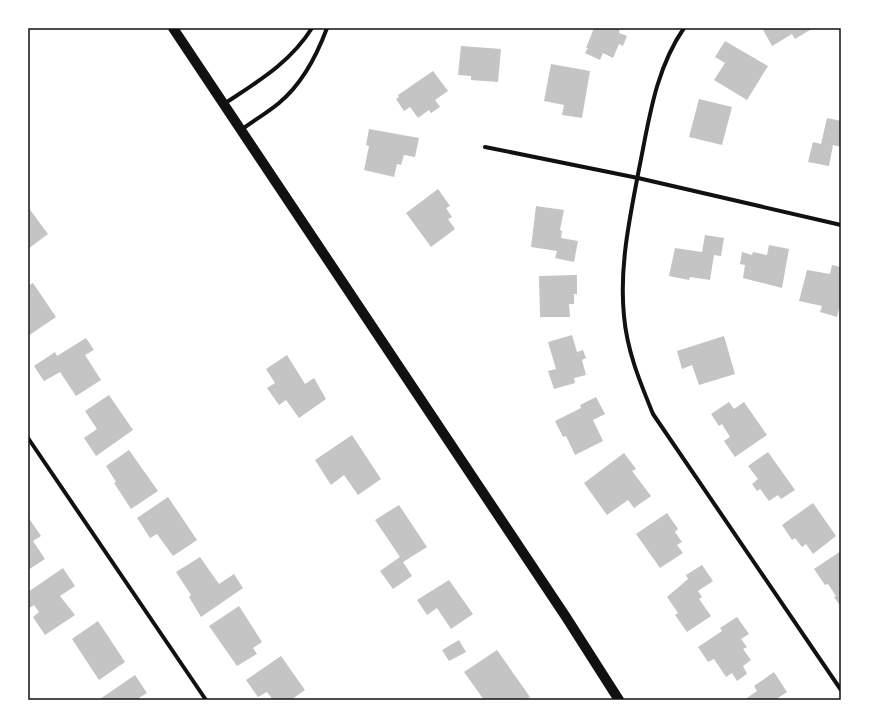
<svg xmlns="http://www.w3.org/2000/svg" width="869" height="728" font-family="Montserrat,sans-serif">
  <rect width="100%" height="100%" fill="#fff"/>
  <g fill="#c4c4c4">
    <path d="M594,28H620L619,33L627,36L623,46L619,44L613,58L603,53L600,60L585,53L588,48H586Z"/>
    <path d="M762,28H809L810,30L795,39L792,34L772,46Z"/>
    <path d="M725,41L768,66L747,100L714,80L725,63L715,57Z"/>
    <path d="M461,46L501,49L498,82L471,80V76L458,75Z"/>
    <path d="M551,64L590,71L582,118L562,115L564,105L544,101Z"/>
    <path d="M433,71L448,91L435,100L440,107L431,113L429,110L418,118L410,107L404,111L396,99L399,97L398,95Z"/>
    <path d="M699,99L732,107L722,145L689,137Z"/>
    <path d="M827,118L841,121V147L833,145L829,166L808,162L813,142L821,144Z"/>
    <path d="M369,129L419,138L415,157L404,155L401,165L397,164L394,177L364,170L369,146L366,145Z"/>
    <path d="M438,189L450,206L446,208L452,217L448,219L455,229L431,247L406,213Z"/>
    <path d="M536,206L564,210L560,230L562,231L561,238L578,241L574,262L555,258L557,251L531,247Z"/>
    <path d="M28,207L48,234L28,249Z"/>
    <path d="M705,235L724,238L721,256L714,255L710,280L690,277L689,280L669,276L675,248L702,252Z"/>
    <path d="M769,245L789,249L782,288L743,278L745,265L740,264L742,252L752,255L753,252L767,255Z"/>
    <path d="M832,265L841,267V302L837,317L820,312L822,306L799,301L807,270L830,274Z"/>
    <path d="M577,275V294H574V304H569L570,317H540L539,276Z"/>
    <path d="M33,283L56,317L28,336V286Z"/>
    <path d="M572,335L577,352L583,350L586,358L582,360L586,375L574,378L575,383L554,389L548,371L556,369L548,342Z"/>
    <path d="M724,336L735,374L699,385L692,365L682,369L677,351Z"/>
    <path d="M86,338L94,350L85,355L101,380L76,396L60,372L44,381L34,366L55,352L57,356Z"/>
    <path d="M287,355L305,384L314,378L326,399L299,418L286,400L279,405L267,388L275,383L266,369Z"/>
    <path d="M109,395L133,430L96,456L84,438L97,429L85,411Z"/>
    <path d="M596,397L605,414L593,420L603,441L575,455L566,436L563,437L555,421L581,408L580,405Z"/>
    <path d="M729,402L734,409L744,402L767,435L735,457L724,441L730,437L722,424L719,426L711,414Z"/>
    <path d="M352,435L381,479L358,495L344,475L331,485L315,460Z"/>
    <path d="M129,450L158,491L131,509L114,483L116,482L106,466Z"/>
    <path d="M768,452L795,490L781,499L778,495L769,501L760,489L757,491L752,484L758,479L748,466Z"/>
    <path d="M624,453L636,469L632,471L651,496L634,508L628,500L607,515L584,483Z"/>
    <path d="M168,497L197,540L173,556L157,534L150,538L137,518Z"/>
    <path d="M813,503L836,536L813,554L806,544L802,547L795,538L792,540L782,525Z"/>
    <path d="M399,505L427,547L403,562L412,576L393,589L380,571L400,557L375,520Z"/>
    <path d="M667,513L678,529L675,532L682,542L677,545L683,553L660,568L636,534Z"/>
    <path d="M28,517L41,536L33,541L45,559L28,570Z"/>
    <path d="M841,551V607L834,597L836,596L828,584L825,585L814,569Z"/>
    <path d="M200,557L219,584L234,574L243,588L201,617L189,597L191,595L176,572Z"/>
    <path d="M702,565L713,581L698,591L702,597L699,599L711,616L687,632L675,615L678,613L667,597L688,579L686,575Z"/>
    <path d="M63,568L75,586L60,596L75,615L45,635L33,617L39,612L34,605L28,609V592Z"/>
    <path d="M449,580L473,614L451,629L437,608L427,615L417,600Z"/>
    <path d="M239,606L262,642L253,648L257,654L237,666L209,626Z"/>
    <path d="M737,617L749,634L741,639L747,647L743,649L751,660L743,666L747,674L737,681L732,673L726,677L714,659L708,662L698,647L722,631L720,628Z"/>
    <path d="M98,621L125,662L99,680L72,639Z"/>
    <path d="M459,640L466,652L449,661L442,650Z"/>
    <path d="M497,650L530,697L524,700H484L464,672Z"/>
    <path d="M281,656L305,690L291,700H273L267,692L258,697L246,680Z"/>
    <path d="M774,672L787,692L775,700H744L757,691L754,686Z"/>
    <path d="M135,675L147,693L139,698L140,700H101L100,699Z"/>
  </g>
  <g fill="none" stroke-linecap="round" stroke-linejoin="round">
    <g stroke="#111" stroke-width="4">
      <path d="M684,28C655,70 649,120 639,169C630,217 619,266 624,316C627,351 640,382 653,414L841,690"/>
      <path d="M224,104C257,82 290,63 312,28"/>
      <path d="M241,130C253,121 267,113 279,103C302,84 317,55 327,28"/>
      <path d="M485,147L638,178L841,225"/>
      <path d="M28,438L206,700"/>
    </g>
    <path stroke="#111" stroke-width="10" d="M173,28L566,617L619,700"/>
  </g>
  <rect width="869" height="728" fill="none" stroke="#ffffff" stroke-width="58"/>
  <rect x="29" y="29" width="811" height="670" fill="none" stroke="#111" stroke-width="1.5"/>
</svg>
